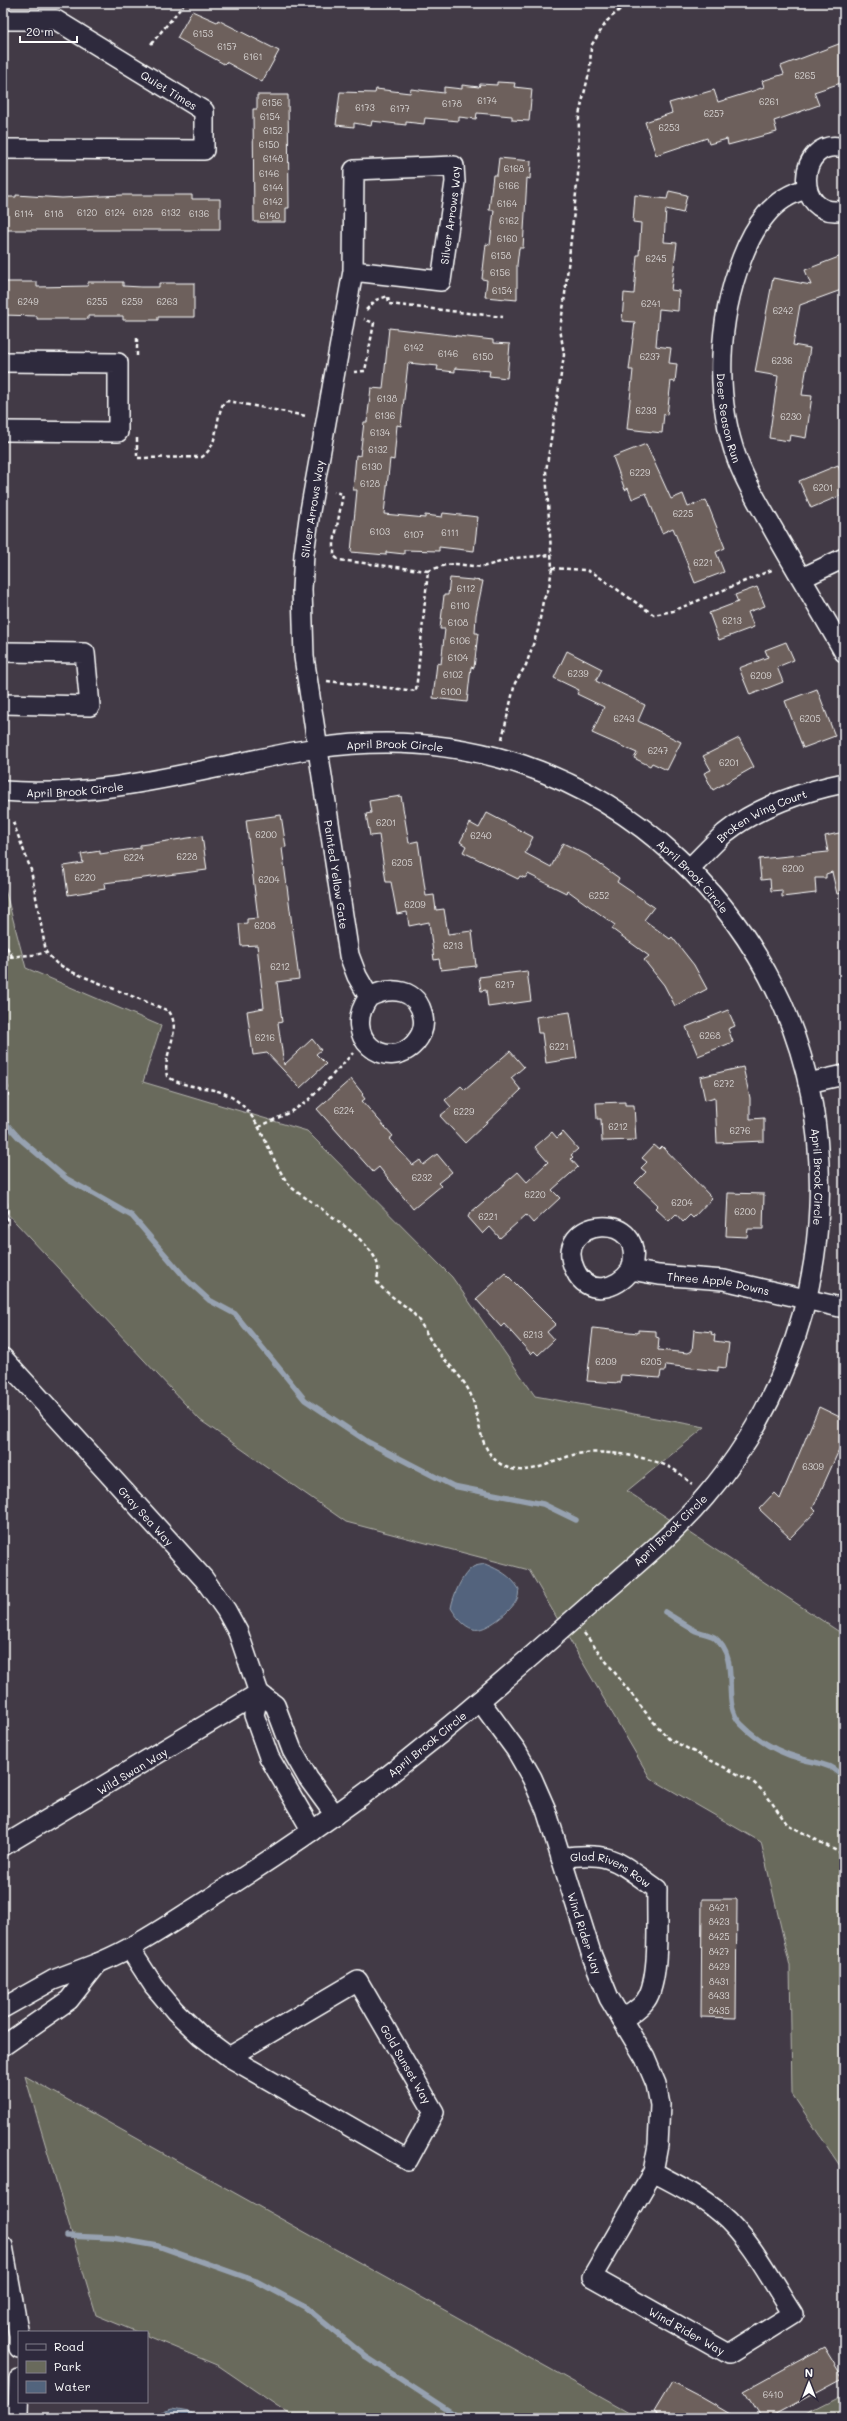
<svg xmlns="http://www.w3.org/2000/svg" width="847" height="2421" font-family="Mali,sans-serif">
  <rect width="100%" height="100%" fill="#423a46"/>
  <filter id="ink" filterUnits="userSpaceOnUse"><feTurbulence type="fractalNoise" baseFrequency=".025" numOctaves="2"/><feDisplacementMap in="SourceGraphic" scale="8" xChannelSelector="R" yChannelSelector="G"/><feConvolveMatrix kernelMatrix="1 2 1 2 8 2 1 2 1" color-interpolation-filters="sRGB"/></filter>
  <g filter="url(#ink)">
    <g fill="#696a5c" stroke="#b4b4ae">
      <path d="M3,882L26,968L161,1026L143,1082L307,1131L452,1277L535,1396L705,1427L627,1491L844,1635V2172L792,2094L790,1966L761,1842L650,1778L529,1570L346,1522L200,1420L3,1209Z"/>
      <path d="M25,2076L638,2418H295L219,2366L147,2336V2332H137L96,2315Z"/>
      <path d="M844,2395V2418H799Z"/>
    </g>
    <g fill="#52647d" stroke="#97a2b1">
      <path d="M485,1564C500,1570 511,1576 519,1589C518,1592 519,1596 517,1599C513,1610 485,1633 473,1629C463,1626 456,1616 451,1608C453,1596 462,1574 473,1567C476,1565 482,1565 485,1564Z"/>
      <path d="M172,2409L189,2412L198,2418H155L161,2412Z"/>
    </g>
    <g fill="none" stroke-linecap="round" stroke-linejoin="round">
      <g stroke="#97a2b1" stroke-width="5.5">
        <path d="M3,1120L20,1139L67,1179L132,1216L187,1280L209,1300L235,1314L305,1400L368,1442L453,1486L543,1504L576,1520"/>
        <path d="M665,1612C675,1618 686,1626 696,1631C701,1633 709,1634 714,1637C743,1660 719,1702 741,1724C758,1741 779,1753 802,1759C820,1764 831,1763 844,1779"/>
        <path d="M67,2236L113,2238L158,2246L256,2281L305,2307L365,2356L460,2418"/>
      </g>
    </g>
    <g fill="#6d605b" stroke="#fff">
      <path d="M192,11L217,22L218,20L279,51L262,82L226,62L224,64L177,38Z"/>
      <path d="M844,42V82L814,92L819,105L774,121L777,132L728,145L727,139L709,144L707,138L656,155L645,122L672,113L669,103L714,90L718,102L750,92L764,87L762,81L784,74L781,66Z"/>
      <path d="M497,82L515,83L514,87L532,89L529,121L512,120V116L477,113L476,119L459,117V121L425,118L424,124L406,122V125L372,121L371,126L354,123V127L336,125L340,92L375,93L376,89L410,93L411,89L444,93V87L462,89V85L479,87L480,84L497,85Z"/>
      <path d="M257,95H288L289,208H286V222H254L253,109H257Z"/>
      <path d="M499,158L531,161L530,179L527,178L523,248H519L517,265V300L485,297L487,280L482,279L486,244L490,245L494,210H489L493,175H497Z"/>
      <path d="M669,191L687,195L683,213L666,209L664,242L677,243L671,290L679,291L678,311L659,309L656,346L671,348L669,363L677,364L675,382L671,381L667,415L664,414L662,433L627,429L633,370H629L635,322L622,321L624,293L634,294L637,255H639L641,223L633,222L635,195L667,199Z"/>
      <path d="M16,195L62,198L122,195H192V199H220V230H3V197H16Z"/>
      <path d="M844,255V289L800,305L793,345L810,348L802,395L812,396L806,438L790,435L789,441L769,438L778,376L755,372L773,278L811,285L805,270Z"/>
      <path d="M3,282H37V287L88,286V282H123V286L141,287H159V283H194V317H158V320H123V316H88V319H37V316L3,315Z"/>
      <path d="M389,328L493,340V343L510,344L507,378L489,376L490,371L455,368V372L437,370L438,366L408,363L401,426L397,425L394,460L390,459L384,514L425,518V515L442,517L443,513L478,517L474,551L439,547V551L404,550V554L386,552V555L351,552L357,490H353L356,455L360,456L364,422H367L371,388L383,389Z"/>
      <path d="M646,444L671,499L683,494L688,507L706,500L725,548L716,552L724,572L695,583L673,528L662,533L646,493L632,499L628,488L625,490L613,457Z"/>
      <path d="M838,465L844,480V494L811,508L799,481Z"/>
      <path d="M450,578L483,581L476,615L475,633H478L474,668L471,667L467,702L433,698L437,663L441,664L445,629H440L444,595H448Z"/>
      <path d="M757,587L765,606L748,612L754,627L719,640L709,613L738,602L735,595Z"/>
      <path d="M786,642L794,660L777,667L783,682L750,695L739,668L768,657L765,650Z"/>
      <path d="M567,651L602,669L596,681L645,705L638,721L681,742L667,770L652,763L650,766L634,758L637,753L592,733L604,707L577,694L579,690L554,678Z"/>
      <path d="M817,689L835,736L803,748L785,701Z"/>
      <path d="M739,738L754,767L713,790L704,773L711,770L703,756Z"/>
      <path d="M401,796L409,843L418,841L426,896L434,895L436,910L444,909L448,934L472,931L476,966L441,970L439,959L434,960L429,922L409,926L407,912L397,914L391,882H386L379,835L370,836L366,814L371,813L369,801Z"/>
      <path d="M487,813L533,837L525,853L551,867L563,843L587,855L619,878L617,882L654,907L644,920L670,939L672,937L694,965L707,989L675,1006L664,985L644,960L649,956L612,929L615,925L567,890L566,893L528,874L525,878L520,876L518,879L463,852L466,846L460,842L470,823L479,828Z"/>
      <path d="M281,815L286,847L282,848L299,979L277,982L282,1022L278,1023L284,1065L312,1039L321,1050L316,1054L326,1064L300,1088L267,1053L253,1055L247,1011L264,1008L257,945L241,946L239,924L247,923V919L258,918L246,820Z"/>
      <path d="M844,832V893L837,894L832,872L826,874V878H815L816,893L782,897V890L771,891L770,879L761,880L759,859L828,852L825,836Z"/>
      <path d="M202,836L207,870L104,883L105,889L68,895L64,866L83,863L81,854L100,851V854L140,848V845Z"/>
      <path d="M527,971L531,1001L488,1007L486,990L481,991L479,977Z"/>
      <path d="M728,1010L735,1026L728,1029L733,1042L698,1056L686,1027Z"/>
      <path d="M570,1012L577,1058L546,1063L542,1033H538L536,1017Z"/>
      <path d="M510,1051L524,1067L511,1078L521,1090L465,1143L440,1116L451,1107L445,1100L461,1086L465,1090Z"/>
      <path d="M743,1067L750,1098V1119L764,1118V1141L717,1143L715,1097L705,1100L700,1077Z"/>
      <path d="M351,1079L363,1094L362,1095L365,1099L362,1101L393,1136L389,1139L413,1165L420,1160L423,1165L437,1154L452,1172L438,1183L441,1186L413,1209L379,1167L373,1172L317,1109Z"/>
      <path d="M625,1102V1105H634L636,1140L602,1141L601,1119H597L596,1103Z"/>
      <path d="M552,1132L557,1138L563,1132L578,1149L571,1155L573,1157L571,1159L578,1167L552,1190L560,1198L533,1223L526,1215L500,1238L490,1227L483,1234L468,1217L470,1213L518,1172L527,1182L548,1162L535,1147Z"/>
      <path d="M654,1145L659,1149L662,1146L712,1198L693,1218L690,1215L683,1222L676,1214L669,1221L655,1208L658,1205L635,1183L646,1172L641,1168L647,1162L642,1158Z"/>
      <path d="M728,1193L764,1194L763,1229H748L747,1237L726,1236Z"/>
      <path d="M505,1273L556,1324L547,1332L554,1340L538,1355L534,1351L531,1354L504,1324L501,1327L476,1299Z"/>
      <path d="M593,1328L638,1333V1330L656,1331V1337L659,1338L658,1350L688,1353L692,1351L694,1330L712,1332L711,1334L715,1335L714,1341L729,1343L726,1368L718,1367V1371L666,1365L665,1371H661L660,1378L621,1375L620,1383L587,1381Z"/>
      <path d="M819,1407L844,1419V1439L813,1508L816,1511L790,1538L759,1509L774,1493L780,1499Z"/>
      <path d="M702,1899H737L736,2018L701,2017Z"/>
      <path d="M824,2347L843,2378L768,2418H761L744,2391Z"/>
      <path d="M672,2382L699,2396L737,2418H664L654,2412Z"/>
    </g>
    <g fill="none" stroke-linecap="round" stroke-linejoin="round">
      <defs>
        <g id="minor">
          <path id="s1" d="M3,20H56L204,111V150L3,149"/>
          <path d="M844,148C796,135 792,221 844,210"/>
          <path id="s2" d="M807,189C772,197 754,227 742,258C718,320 714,396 737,459C746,484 760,506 773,529C796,570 821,611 844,652"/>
          <path id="s3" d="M353,271L441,281L455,182L454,166L354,170L353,271L310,511L304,554L302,589L304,657L349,955L357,976L369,997C339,1037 387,1074 415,1043C421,1036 425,1027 423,1017C418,988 391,986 369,997"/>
          <path d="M3,362L118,363V432L3,431"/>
          <path d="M802,578L844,558"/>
          <path d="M3,652L85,653L90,706L3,704"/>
          <path id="s4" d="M3,791C112,799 212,765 317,748C386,738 457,743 523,765C640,805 731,892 782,1003C810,1067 822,1137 819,1207C815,1313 775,1416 705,1497C672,1536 632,1568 593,1602C541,1648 489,1694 435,1738C409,1758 384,1780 357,1799C310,1833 261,1866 212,1897C174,1921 139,1946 98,1963"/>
          <path id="s5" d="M690,868C702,856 713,844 725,833C757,807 804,791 844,783"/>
          <path d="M808,1083L844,1075"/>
          <path id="s6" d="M631,1270C650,1207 550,1218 575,1270C587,1297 617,1290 631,1270L659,1275L724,1280L844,1308"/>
          <path id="s7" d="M3,1358L204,1579L226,1610L238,1632L259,1693L3,1846"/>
          <path id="s8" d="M480,1701L516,1750L532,1778L546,1810L592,1956L609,1998L645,2058L656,2084L660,2105L658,2145L653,2172L592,2277L729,2354L793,2314C772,2282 750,2238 721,2214C700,2196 676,2184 653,2172"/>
          <path d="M312,1831L269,1757L254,1715L259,1693L275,1705L292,1750L308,1778L335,1815"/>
          <path id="s9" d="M561,1858C611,1850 618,1862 657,1889C656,1917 661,1978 646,2000C641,2008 630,2014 622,2020"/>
          <path d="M130,1949L154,1986L175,2011L201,2036L229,2057L408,2160L434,2112L358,1981L229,2057"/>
          <path d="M3,2008L53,1980L98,1963L69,2000L3,2046"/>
          <path d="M3,2246L19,2335V2348"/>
          <path d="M3,2414L18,2413L19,2379"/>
        </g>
      </defs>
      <use href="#minor" stroke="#fff" stroke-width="22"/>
      <g stroke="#fff" stroke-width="2.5" stroke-dasharray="4 3" stroke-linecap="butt">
        <path d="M151,44L185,3"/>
        <path d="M366,310L376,300L388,296L389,304L503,317"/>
        <path d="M137,338V357"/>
        <path d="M354,372L365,371L374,323L364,319"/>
        <path d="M137,438V458L202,457C220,444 214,420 224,402L228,401L306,416"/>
        <path d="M552,568L586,570L595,574L654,615L673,611L774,569"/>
        <path d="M428,571L445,565L456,564L482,567L515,558L552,555"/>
        <path d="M327,681L416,691L428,571L339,560L334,556V543L343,494L334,492"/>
        <path d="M502,739L515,683L526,665L538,630L543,601L549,588L552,568L546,471L564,355L560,328L564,303L578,175L579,115L590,69L591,46L607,21L627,3"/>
        <path d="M13,822L31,870L46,952L56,963L72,972L169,1011C183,1033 162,1052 167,1076C190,1093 216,1081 242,1105C265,1127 270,1161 290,1186C295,1191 303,1196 309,1200C326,1212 376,1245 378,1267C379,1272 377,1277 377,1282C387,1295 400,1301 411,1311C422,1322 426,1334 434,1346C444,1361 460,1374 468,1389C482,1414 475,1451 504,1466C526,1478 552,1461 573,1455C598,1448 649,1456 671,1468C679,1472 686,1479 692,1484"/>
        <path d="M3,941L12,956"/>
        <path d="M3,959C18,954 32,957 46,952"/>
        <path d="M3,1079C11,1089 8,1097 3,1108"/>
        <path d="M259,1127L292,1111L309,1100L353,1053"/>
        <path d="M3,1189C9,1204 8,1221 3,1236"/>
        <path d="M584,1633L650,1718L669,1739L753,1782L765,1793L787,1824L844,1855"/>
      </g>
      <use href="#minor" stroke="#2f2a3d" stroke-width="19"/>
    </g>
  </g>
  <g text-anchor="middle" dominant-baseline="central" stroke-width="3" stroke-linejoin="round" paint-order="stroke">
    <g font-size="9" fill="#dad7d6">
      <text x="203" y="33">6153</text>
      <text x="227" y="46">6157</text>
      <text x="253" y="56">6161</text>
      <text x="805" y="75">6265</text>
      <text x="487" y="100">6174</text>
      <text x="769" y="101">6261</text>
      <text x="272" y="102">6156</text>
      <text x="452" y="103">6178</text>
      <text x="365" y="107">6173</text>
      <text x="400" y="108">6177</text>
      <text x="714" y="113">6257</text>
      <text x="270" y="116">6154</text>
      <text x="669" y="127">6253</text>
      <text x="273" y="130">6152</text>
      <text x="269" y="144">6150</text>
      <text x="273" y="158">6148</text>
      <text x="514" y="168">6168</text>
      <text x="269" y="173">6146</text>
      <text x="509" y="185">6166</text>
      <text x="273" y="187">6144</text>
      <text x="273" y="201">6142</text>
      <text x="507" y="203">6164</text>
      <text x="87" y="212">6120</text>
      <text x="115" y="212">6124</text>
      <text x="143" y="212">6128</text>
      <text x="171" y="212">6132</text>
      <text x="24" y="213">6114</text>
      <text x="54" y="213">6118</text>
      <text x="199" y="213">6136</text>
      <text x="270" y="215">6140</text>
      <text x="509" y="220">6162</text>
      <text x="507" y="238">6160</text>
      <text x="501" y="255">6158</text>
      <text x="656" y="258">6245</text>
      <text x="500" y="272">6156</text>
      <text x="502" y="290">6154</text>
      <text x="28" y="301">6249</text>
      <text x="97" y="301">6255</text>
      <text x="132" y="301">6259</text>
      <text x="167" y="301">6263</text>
      <text x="651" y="303">6241</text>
      <text x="783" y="310">6242</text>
      <text x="414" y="347">6142</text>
      <text x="448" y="353">6146</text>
      <text x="483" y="356">6150</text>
      <text x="650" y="356">6237</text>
      <text x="782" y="360">6236</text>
      <text x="387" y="398">6138</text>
      <text x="646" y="410">6233</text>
      <text x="385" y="415">6136</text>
      <text x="791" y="416">6230</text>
      <text x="380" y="432">6134</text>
      <text x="378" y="449">6132</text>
      <text x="372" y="466">6130</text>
      <text x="640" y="472">6229</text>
      <text x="370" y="483">6128</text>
      <text x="823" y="487">6201</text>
      <text x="683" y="513">6225</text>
      <text x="380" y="531">6103</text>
      <text x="450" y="532">6111</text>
      <text x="414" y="534">6107</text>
      <text x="703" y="562">6221</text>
      <text x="466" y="588">6112</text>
      <text x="460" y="605">6110</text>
      <text x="732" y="620">6213</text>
      <text x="458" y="622">6108</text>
      <text x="460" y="640">6106</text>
      <text x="458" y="657">6104</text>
      <text x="578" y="673">6239</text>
      <text x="453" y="674">6102</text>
      <text x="761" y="675">6209</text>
      <text x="451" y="691">6100</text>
      <text x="624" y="718">6243</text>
      <text x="810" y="718">6205</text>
      <text x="658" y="750">6247</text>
      <text x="729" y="762">6201</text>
      <text x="386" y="822">6201</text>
      <text x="266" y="834">6200</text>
      <text x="481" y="835">6240</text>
      <text x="187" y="856">6228</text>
      <text x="134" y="857">6224</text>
      <text x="402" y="862">6205</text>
      <text x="793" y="868">6200</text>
      <text x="85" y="877">6220</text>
      <text x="269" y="879">6204</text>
      <text x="599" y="895">6252</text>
      <text x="415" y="904">6209</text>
      <text x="265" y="925">6208</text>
      <text x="453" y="945">6213</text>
      <text x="280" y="966">6212</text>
      <text x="505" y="984">6217</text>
      <text x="710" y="1035">6268</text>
      <text x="265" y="1037">6216</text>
      <text x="559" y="1046">6221</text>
      <text x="724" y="1083">6272</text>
      <text x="344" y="1110">6224</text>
      <text x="464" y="1111">6229</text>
      <text x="618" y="1126">6212</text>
      <text x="740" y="1130">6276</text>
      <text x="422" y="1177">6232</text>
      <text x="535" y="1194">6220</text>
      <text x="682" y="1202">6204</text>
      <text x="745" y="1211">6200</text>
      <text x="488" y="1216">6221</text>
      <text x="533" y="1334">6213</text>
      <text x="606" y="1361">6209</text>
      <text x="651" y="1361">6205</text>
      <text x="813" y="1466">6309</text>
      <text x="719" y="1907">8421</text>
      <text x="719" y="1921">8423</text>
      <text x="719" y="1936">8425</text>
      <text x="719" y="1951">8427</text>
      <text x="719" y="1966">8429</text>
      <text x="719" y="1981">8431</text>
      <text x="719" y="1995">8433</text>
      <text x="719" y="2010">8435</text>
      <text x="773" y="2394">6410</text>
    </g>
    <g font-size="11" fill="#fff" stroke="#2f2a3d">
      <text stroke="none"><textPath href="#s1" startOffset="186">Quiet Times</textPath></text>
      <text stroke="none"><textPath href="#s3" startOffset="155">Silver Arrows Way</textPath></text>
      <text stroke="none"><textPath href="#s2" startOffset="262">Deer Season Run</textPath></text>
      <text transform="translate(312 509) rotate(-81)">Silver Arrows Way</text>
      <text stroke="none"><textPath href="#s4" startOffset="396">April Brook Circle</textPath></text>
      <text stroke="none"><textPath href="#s4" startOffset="72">April Brook Circle</textPath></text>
      <text stroke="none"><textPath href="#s5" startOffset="90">Broken Wing Court</textPath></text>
      <text stroke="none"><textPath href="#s3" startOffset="1016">Painted Yellow Gate</textPath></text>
      <text stroke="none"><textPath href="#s4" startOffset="732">April Brook Circle</textPath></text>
      <text stroke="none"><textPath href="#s4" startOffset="1067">April Brook Circle</textPath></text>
      <text stroke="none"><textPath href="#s6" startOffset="283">Three Apple Downs</textPath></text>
      <text stroke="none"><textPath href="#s7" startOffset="213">Gray Sea Way</textPath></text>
      <text transform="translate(670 1530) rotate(-44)">April Brook Circle</text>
      <text transform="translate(427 1744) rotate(-39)">April Brook Circle</text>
      <text transform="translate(132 1771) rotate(-31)">Wild Swan Way</text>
      <text stroke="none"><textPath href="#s9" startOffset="53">Glad Rivers Row</textPath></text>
      <text stroke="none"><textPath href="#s8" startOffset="257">Wind Rider Way</textPath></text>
      <text transform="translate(406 2064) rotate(60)">Gold Sunset Way</text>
      <text stroke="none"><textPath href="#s8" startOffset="744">Wind Rider Way</textPath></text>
    </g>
  </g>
  <rect width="847" height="2421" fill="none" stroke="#2f2a3d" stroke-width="16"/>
  <rect x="8" y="8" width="831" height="2405" fill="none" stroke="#fff" stroke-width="1.5" filter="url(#ink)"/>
  <rect x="18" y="2331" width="130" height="72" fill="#2f2a3d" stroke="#827f8b"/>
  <rect x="26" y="2344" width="20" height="6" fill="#2f2a3d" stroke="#827f8b"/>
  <text x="54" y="2351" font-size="12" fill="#ffffff">Road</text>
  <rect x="26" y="2361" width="20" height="12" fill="#696a5c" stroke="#827f8b"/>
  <text x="54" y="2371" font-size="12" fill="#ffffff">Park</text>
  <rect x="26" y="2381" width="20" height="12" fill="#52647d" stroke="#827f8b"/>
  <text x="54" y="2391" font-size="12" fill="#ffffff">Water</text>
  <g transform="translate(809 2383)" stroke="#2f2a3d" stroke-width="3" paint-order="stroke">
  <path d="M0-3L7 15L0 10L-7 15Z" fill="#ffffff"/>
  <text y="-6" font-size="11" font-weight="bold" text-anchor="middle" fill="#ffffff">N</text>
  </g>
  <path d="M20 36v6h57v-6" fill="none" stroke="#ffffff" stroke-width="2"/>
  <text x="26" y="36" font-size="12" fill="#ffffff" stroke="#2f2a3d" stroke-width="3" paint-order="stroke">20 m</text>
</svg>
